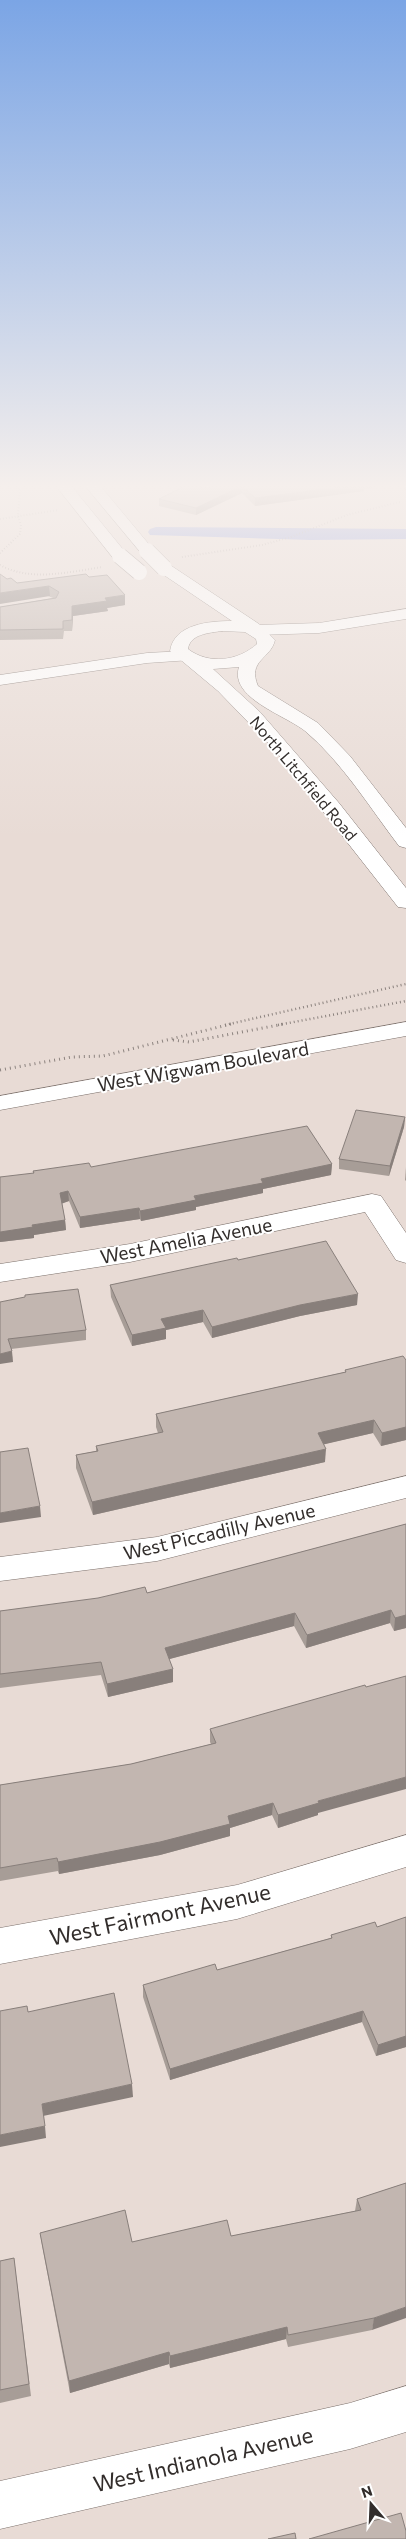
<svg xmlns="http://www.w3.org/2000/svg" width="406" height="2539" font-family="Commissioner,sans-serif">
  <rect width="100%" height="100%" fill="#e8dbd5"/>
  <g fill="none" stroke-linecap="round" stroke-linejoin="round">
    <path fill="#788ee0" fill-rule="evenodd" d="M156,527L406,529V539L311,540L150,535L148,532L150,529Z"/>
    <defs>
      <g id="minor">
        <path d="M190,482H207V484L270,482L263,486L204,493L199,492Z"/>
        <path d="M395,482H406V489Z"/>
        <path d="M406,609V619L319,633L257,635L251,634L249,630L251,626L257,625L319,623Z"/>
        <path d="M185,651L191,652L194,656L191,660L147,663L0,685V675L147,653Z"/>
        <path d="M406,1022V1036L0,1110V1096Z"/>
        <path d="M372,1194L381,1196L406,1233V1263L396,1260L365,1212L130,1262L0,1282V1264L130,1244Z"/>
        <path d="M406,1476V1498L157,1561L0,1581V1557L157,1537Z"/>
        <path d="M406,1835V1867L237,1919L0,1964V1928L237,1885Z"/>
        <path d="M406,2386V2432L350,2449L0,2529V2481L350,2403Z"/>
      </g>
      <g id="major">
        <path d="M53,482H68L126,553L128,556L126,559H114Z"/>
        <path d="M82,482H97L152,548L155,551L152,554H142Z"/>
        <path d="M164,563L170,565L259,624L275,640C271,659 247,660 258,686L318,723L350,756L406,828V848L399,846C370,808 342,762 305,731C285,715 229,698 239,667L213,669L260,712L339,803L406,888V908L398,907L274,749L218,691L170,651C174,624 209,621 232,621L158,571L156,568ZM222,631L245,632L256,639L257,644C238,661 209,665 188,649C190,634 209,633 222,631Z"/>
      </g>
    </defs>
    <use href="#minor" stroke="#7c716c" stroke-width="1"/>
    <use href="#major" stroke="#7c716c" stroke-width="1"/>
    <g stroke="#8c837f" stroke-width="2" stroke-dasharray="0.5 2.5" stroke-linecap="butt">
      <path d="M0,519L59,510"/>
      <path d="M0,553L20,534L21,525L18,516L20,491L12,482"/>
      <path d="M182,557L262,545L291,537L347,515L400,502"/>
      <path d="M0,565C31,582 69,572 102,567"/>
    </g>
    <g stroke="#8c837f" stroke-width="2.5" stroke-dasharray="1 3" stroke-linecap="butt">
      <path d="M225,1025L406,984"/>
      <path d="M278,1025L406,1001"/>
    </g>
    <g stroke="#8c837f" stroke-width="3" stroke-dasharray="1 4" stroke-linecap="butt">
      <path d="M173,1040L189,1042L284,1024"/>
      <path d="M0,1070L72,1057L103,1056L231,1024"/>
    </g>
    <use href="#minor" fill="#fff" fill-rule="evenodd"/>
    <use href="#major" fill="#fff" fill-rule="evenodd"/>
    <defs>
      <g id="major-bridge">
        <path d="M147,551L164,568"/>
        <path d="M120,556L139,572"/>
      </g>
    </defs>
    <use href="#major-bridge" stroke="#7c716c" stroke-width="17" stroke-linecap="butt"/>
    <use href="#major-bridge" stroke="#fff" stroke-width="16"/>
  </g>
  <g fill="#a79d97">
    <path d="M152,482H194L198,486L204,488L249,482H373L372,488L364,489V491L255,506L242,493L196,515L159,506V499L182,488Z"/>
    <path d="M89,577L125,605L107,608L108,611L73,616L72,631H64L63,639L0,640V607L53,598L7,579L17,583Z"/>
    <path d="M405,1117L404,1127L389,1176L339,1169V1159Z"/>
    <path d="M332,1164L331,1175L263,1189V1193L196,1207V1210L141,1221L140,1219L80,1228L69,1201L62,1203L65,1220L66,1230L34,1235V1238L0,1242L33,1173V1171L91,1167Z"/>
    <path d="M406,1167V1181L405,1180Z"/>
    <path d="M238,1260L357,1305L300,1316L212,1338L203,1322L166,1330V1339L132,1346L111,1297L110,1285Z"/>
    <path d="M0,1302L86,1330V1340L11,1349L13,1362Z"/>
    <path d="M406,1360V1440L381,1446L373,1433L324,1444L325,1462L93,1515L76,1468V1455L96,1451V1446L158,1433L156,1427V1414L345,1372V1370Z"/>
    <path d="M406,1524V1628L394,1631L390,1623L306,1648L294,1626L169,1659L173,1682L108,1697L101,1675L0,1688V1611L147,1593Z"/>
    <path d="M210,1729L318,1813V1815L278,1828L272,1815L230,1828V1836L160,1855L59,1874L58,1871L0,1881V1785L131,1764L211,1744L210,1742Z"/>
    <path d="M406,1917V2047L376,2056L362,2022L170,2080L143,1997V1985L217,1970L331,1938V1935L377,1927Z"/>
    <path d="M406,2183L372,2330L288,2347L286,2339L170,2368L169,2364L70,2393L42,2245L40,2233L132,2242L231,2236L355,2211L357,2199Z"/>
    <path d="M14,2258L31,2396L0,2403V2261Z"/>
  </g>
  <g fill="#887f7b">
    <path d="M362,482H373L372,488L364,489V491L255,506V498Z"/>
    <path d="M242,486V493L196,515V508Z"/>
    <path d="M49,586L50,596L0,604V593Z"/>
    <path d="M125,595V605L107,608L108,611L73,616L72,631V606L105,598Z"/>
    <path d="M405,1117L404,1127L389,1176L390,1166Z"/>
    <path d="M332,1164L331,1175L263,1189V1193L196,1207V1210L141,1221L140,1211L261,1179Z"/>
    <path d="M68,1191L69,1201L61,1204L60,1193Z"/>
    <path d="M139,1208L140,1219L80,1228V1217Z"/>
    <path d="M65,1220L66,1230L34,1235V1238L0,1242V1232L32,1225Z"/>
    <path d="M358,1294L357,1305L300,1316L212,1338V1327L300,1305Z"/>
    <path d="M203,1310V1322L166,1330V1339L132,1346V1335L161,1319Z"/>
    <path d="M12,1351L13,1362L0,1364V1354Z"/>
    <path d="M374,1420L373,1433L317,1446L318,1433Z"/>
    <path d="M406,1427V1440L381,1446L382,1433Z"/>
    <path d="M326,1449L325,1462L93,1515L92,1502Z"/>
    <path d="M40,1506L41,1517L0,1523V1513Z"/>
    <path d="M391,1610L390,1623L306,1648L307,1635Z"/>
    <path d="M295,1613L294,1626L166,1660L165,1648Z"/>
    <path d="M406,1615V1628L394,1631L395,1618Z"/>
    <path d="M173,1669V1682L108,1697L107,1684Z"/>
    <path d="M406,1777V1789L318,1813V1815L278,1828V1815L318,1801Z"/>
    <path d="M273,1803L272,1815L230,1828V1836L160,1855L59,1874L58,1862L228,1816Z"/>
    <path d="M363,2011L362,2022L170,2080V2069Z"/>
    <path d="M406,2036V2047L376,2056L378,2045Z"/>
    <path d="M132,2084L133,2097L43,2116L42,2104Z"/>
    <path d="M45,2126L46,2138L0,2147V2135Z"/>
    <path d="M406,2307V2318L372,2330L374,2318Z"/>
    <path d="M287,2327L286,2339L170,2368V2356Z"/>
    <path d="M169,2352V2364L70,2393L69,2381Z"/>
  </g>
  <g fill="#c2b6b0" stroke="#887f7b">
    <path d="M193,482H194L198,486L204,488L249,482H363L365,484L255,498L242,486L196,508L159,499Z"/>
    <path d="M0,574L7,579L11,578L17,583L86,574L89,577L107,575L125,595L105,598L107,601L72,606V620L63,621V629L0,630V607L56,598L59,592L49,586L0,593Z"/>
    <path d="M356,1110L405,1117L390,1166L339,1159Z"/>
    <path d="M307,1126L332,1164L261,1179L263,1183L194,1196L196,1200L140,1211L139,1208L80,1217L68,1191L60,1193L65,1220L32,1225L33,1227L0,1232V1177L34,1173L33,1171L89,1163L91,1167Z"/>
    <path d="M326,1241L358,1294L300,1305L212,1327L203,1310L161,1319L166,1328L132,1335L110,1285L237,1258L238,1260Z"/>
    <path d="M78,1289L86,1330L8,1339L12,1351L0,1354V1302L25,1297V1295Z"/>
    <path d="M403,1356L406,1360V1427L382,1433L374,1420L318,1433L326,1449L92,1502L76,1455L98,1451L96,1446L163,1432L156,1414L346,1372L345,1370Z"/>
    <path d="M28,1448L40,1506L0,1513V1452Z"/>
    <path d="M406,1524V1615L395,1618L391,1610L307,1635L295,1613L165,1648L173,1669L107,1684L101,1662L0,1674V1611L98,1598L145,1587L147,1593Z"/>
    <path d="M406,1676V1777L318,1801L319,1803L278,1815L273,1803L228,1816L230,1824L160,1842L58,1862L57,1858L0,1868V1785L131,1764L216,1743L210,1729L365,1685L366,1687Z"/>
    <path d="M406,1917V2036L378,2045L363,2011L170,2069L143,1985L215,1964L217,1970L332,1938L331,1935L375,1922L377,1927Z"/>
    <path d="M114,1993L132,2084L42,2104L45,2126L0,2135V2011L27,2006L28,2012Z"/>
    <path d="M406,2183V2307L374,2318L288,2335L287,2327L170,2356L169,2352L69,2381L40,2233L125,2210L132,2242L227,2220L231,2236L361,2210L357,2199Z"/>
    <path d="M14,2258L29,2384L0,2390V2261Z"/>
    <path d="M401,2513L406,2531V2539H309Z"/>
    <path d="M295,2533L296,2539H268Z"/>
  </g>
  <linearGradient id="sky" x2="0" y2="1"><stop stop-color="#7ba5e5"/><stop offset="0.58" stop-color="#f5efec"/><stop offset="1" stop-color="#f5efec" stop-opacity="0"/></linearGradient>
  <rect width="406" height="838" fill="url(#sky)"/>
  <g text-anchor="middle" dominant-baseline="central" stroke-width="4" stroke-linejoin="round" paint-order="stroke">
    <g font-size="16" fill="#322d2b" stroke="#fff">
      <text transform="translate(304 778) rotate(50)">North Litchfield Road</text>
    </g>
    <g font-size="19" fill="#322d2b" stroke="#fff">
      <text transform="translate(203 1066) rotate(-10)">West Wigwam Boulevard</text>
      <text transform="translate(186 1240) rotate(-11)">West Amelia Avenue</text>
      <text transform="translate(219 1531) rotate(-13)">West Piccadilly Avenue</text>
    </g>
    <g font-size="22" fill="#322d2b" stroke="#fff">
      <text transform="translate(160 1914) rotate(-12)">West Fairmont Avenue</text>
      <text transform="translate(203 2459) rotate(-13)">West Indianola Avenue</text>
    </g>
  </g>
  <g transform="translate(371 2504) rotate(341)" stroke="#ffffff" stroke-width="4" paint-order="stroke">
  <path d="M0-4L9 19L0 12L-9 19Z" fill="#322d2b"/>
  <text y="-8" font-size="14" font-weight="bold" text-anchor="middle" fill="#322d2b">N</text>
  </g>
</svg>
